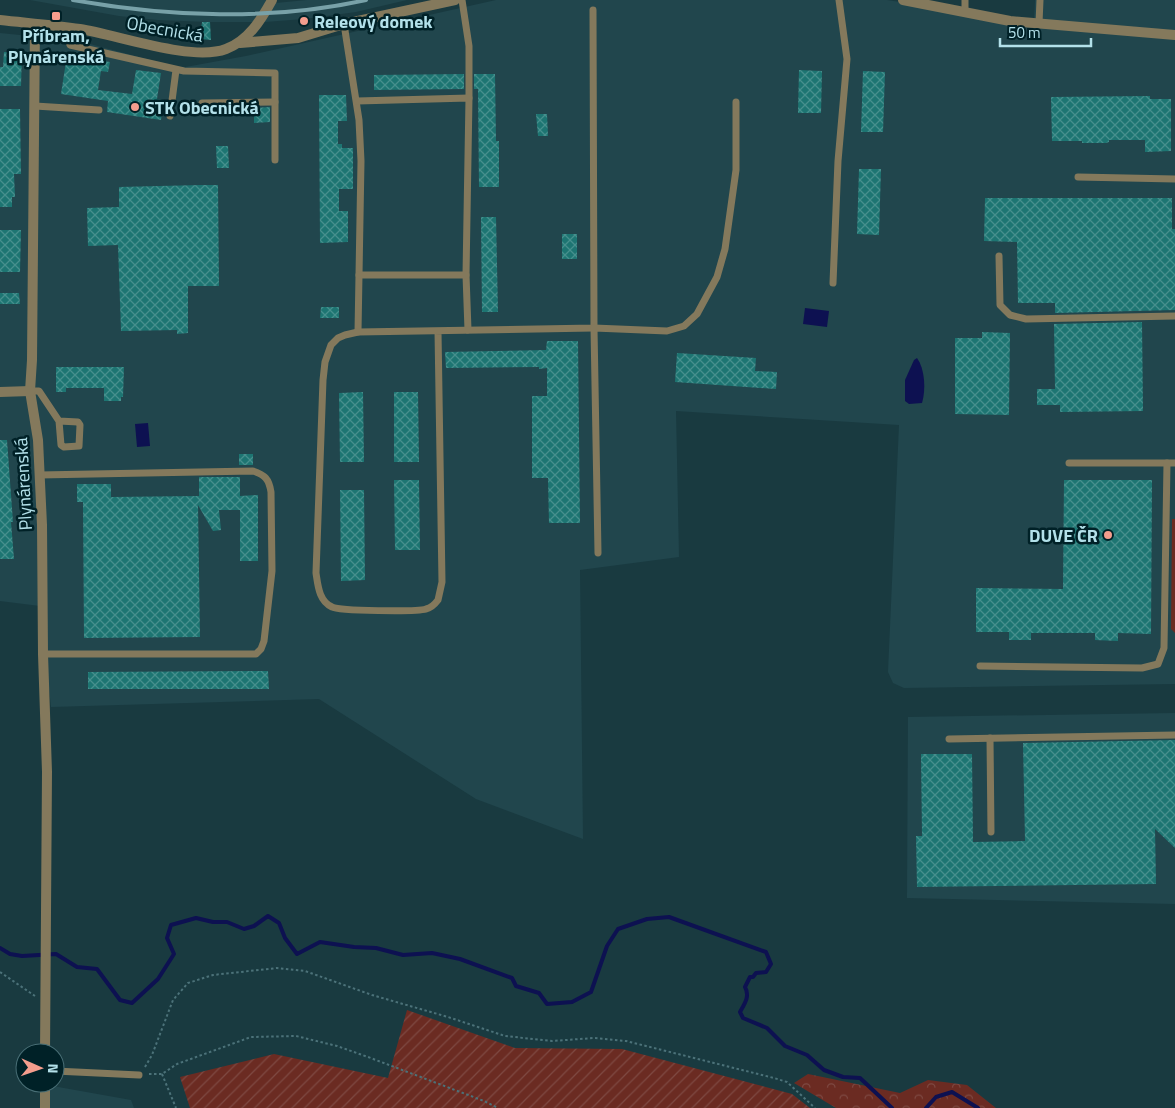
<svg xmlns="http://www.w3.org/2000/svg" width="1175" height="1108" font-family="'Titillium Web',sans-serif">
  <defs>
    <pattern id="forest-crowns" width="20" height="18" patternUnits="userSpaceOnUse" patternTransform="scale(1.25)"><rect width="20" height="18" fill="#6b2b22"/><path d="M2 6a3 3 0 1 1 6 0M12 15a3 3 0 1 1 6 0" fill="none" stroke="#7e4942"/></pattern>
    <pattern id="garden-furrows" width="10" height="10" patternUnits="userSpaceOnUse" patternTransform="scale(1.25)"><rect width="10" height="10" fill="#6b2b22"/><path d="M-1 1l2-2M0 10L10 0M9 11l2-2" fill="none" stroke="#7e4942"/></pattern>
    <pattern id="building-cross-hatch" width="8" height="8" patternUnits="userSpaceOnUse" patternTransform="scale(1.25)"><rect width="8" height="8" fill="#1d7572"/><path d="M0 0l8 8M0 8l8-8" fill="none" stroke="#468f8d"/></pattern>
  </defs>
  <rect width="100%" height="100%" fill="#193a40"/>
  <g fill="#21464d">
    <path d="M30,0H266L265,4L307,0H407L356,12L304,19L265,22H208L158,20L119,16Z"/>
    <path d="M496,0H887L1034,23L1035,0H1175V684L904,688L893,683L888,672L899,425L676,411L679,557L580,570L583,839L476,799L319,699L51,707L40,606L0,601V33L79,41L180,68L246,56Z"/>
    <path d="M1175,713V904L907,898L908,717Z"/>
    <path d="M47,1085L131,1100L134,1108H47Z"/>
  </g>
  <path fill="#6b2b22" d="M1172,519H1175V633L1171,629Z"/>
  <path fill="url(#forest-crowns)" d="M808,1074L900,1093L928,1080L967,1085L996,1108H836L794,1083Z"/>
  <path fill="url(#garden-furrows)" d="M407,1010L515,1048L622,1049L792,1094L810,1108H190L180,1077L274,1054L388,1078Z"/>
  <g fill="#0d1151">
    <path d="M805,308L829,311L827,327L803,324Z"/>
    <path d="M917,358C925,369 926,390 922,403L909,404L905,401V380L914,360Z"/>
    <path d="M148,423L150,446L137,447L135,424Z"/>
  </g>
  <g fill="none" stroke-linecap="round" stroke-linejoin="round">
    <g stroke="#0d1151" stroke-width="4">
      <path d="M0,948L10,954L22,956L56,954L77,967L97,969L120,1000L132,1003L158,979L174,954L167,938L171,925L196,918L213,922H227L244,929L254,926L268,916L279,923L285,938L297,954L320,942L354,947L376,948L403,955L432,953L460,959L512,978L516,986L539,993L547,1004L572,1002L591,992L607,946L618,929L647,919L669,917L766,952L771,964L766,972L756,973L753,977H750L745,987C750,996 745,1003 740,1012L743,1018L767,1028L785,1046L807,1055L824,1070L843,1077L860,1078L892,1108"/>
      <path d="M926,1108L936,1097L952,1092L978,1108"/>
    </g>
  </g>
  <g fill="url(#building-cross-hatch)">
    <path d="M202,22H210L211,40L200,39Z"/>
    <path d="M4,52H22L21,86H0V67H3Z"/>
    <path d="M67,55L110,62L108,72L101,71L98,90L132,94L136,70L161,73L157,99L163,100L161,120L107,112L108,101L61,94Z"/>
    <path d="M799,70L822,71L821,113H798Z"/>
    <path d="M863,71L885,72L883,132H861Z"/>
    <path d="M464,74V89L374,90V75Z"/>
    <path d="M474,74H495L496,141H499V187H479L478,89H474Z"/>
    <path d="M319,95H346L347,121H338V144H342V148H353V189H339V211H348V242L320,243Z"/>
    <path d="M1150,96V99H1171V151L1145,152V140H1109V142L1106,143H1082V141H1052L1051,97Z"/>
    <path d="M270,107V122L254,123V108Z"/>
    <path d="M0,109H20L21,174H14L15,197H12V207H0Z"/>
    <path d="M536,114H547L548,136H538Z"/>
    <path d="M216,146H228L229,168H217Z"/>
    <path d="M859,169H881L879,235L857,234Z"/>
    <path d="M200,185H218L219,286H188V333L177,334V330L121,331L118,245L88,246L87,208L119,207V187Z"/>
    <path d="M985,198H1172V229H1175V310L1055,313V303H1018L1017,242L984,241Z"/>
    <path d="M481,217H496L498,312H482Z"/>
    <path d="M0,230H21L20,272H0Z"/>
    <rect x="562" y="234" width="15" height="25"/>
    <path d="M0,293H19L20,304H0Z"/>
    <path d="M321,307H339V318H320Z"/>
    <path d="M1142,322L1143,411L1060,412V405H1037V389H1055L1054,324Z"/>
    <path d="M982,332L1010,333L1009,415L955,414V338H982Z"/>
    <path d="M547,341H578L580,523H549L548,478H532V396H547V368L539,369V367L446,368L445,352L546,350Z"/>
    <path d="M677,353L756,358L755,371L777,372L776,389L675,382Z"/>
    <path d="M56,367H124L123,397H121V401H104V388H66V392H56Z"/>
    <path d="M363,392L364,462H340L339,393Z"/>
    <path d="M394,392H418L419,462H394Z"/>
    <path d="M0,440H7L13,522H11L14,559H0Z"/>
    <rect x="239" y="454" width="14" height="11"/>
    <path d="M199,477H240V496L258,495V561H240V510H219L221,530L213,531L198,505L200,637L84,638L83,502H77V484H111V497L199,496Z"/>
    <path d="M394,480H419L420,550H395Z"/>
    <path d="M1064,480H1152L1151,634L1118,633V641L1095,640V633H1031V640H1009V632H976V588L1063,589Z"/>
    <path d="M340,490H364L365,580L341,581Z"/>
    <path d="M268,671L269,689H88V672Z"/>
    <path d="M1175,740V848L1155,829L1156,884L917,887L916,836H922L921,754H972L973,842L1025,841L1023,743Z"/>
  </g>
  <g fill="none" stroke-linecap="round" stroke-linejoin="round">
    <g stroke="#4c7279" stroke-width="2" stroke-dasharray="2.5 2.5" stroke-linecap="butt">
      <path d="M0,972L35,996"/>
      <path d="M145,1067L152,1055L173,1000L188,983L213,975L277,968L305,971L372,995L448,1017L505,1036L552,1041L594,1038L626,1041L774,1078L787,1082L815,1108"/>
      <path d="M149,1074H162L177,1064L251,1037L296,1036L337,1046L368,1057L484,1101L498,1108"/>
      <path d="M162,1074L176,1108"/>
    </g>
    <g stroke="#84795c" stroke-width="7">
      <path d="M462,0L469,46V98"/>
      <path d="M965,13V0"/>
      <path d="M1039,23L1040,0"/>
      <path d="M344,24L359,120L361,161L358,332"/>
      <path d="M65,28L70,45L184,71L275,73V160"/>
      <path d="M357,101L469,98L466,275L468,330"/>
      <path d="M202,103L275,102"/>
      <path d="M35,106L99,110"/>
      <path d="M170,116L176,70"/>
      <path d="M1078,177L1175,179"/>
      <path d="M999,256L1000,305L1010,315L1026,319L1175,316"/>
      <path d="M359,275H466"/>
      <path d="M833,283L838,161L847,59L839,0"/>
      <path d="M438,331L442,582L438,600C435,604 431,608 426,609C417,612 339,611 332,607C319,601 318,586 316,573L323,380L325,362L331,345L338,338L345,335L358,332L594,328L593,10"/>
      <path d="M30,391H39L59,421L61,445L64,447L79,446L80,425L78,422L59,421"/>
      <path d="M1069,463H1175"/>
      <path d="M39,475L253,471C265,475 269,479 271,492L272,571L264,641L261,649L256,654H43"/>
      <path d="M598,553L594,328L667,331L684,326L697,314L717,277L725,249L736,170V102"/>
      <path d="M980,666L1142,668L1158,664L1164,648L1167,463"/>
      <path d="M990,738L991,832"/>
      <path d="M949,739L1175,735"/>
      <path d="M55,1071L139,1075"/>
    </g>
    <g stroke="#84795c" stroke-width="10">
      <path d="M903,0L1010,21L1175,35"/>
      <path d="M35,24L32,360L30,391L38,440L42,525L43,654L47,772L45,1053"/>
      <path d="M240,43L298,38L344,24L455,0"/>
      <path d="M0,392L30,391"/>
      <path d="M45,1083V1108"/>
    </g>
    <path stroke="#84795c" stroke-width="10" d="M0,20C27,23 53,25 80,29C118,35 192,62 226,49C248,41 261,20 272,0"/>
    <path stroke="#78a1a8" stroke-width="4" d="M73,0C167,17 273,21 366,0"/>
  </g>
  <g fill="#f49d8d" stroke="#002127" stroke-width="2">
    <rect x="51" y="11" width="10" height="10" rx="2.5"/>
    <circle cx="304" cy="21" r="5"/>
    <circle cx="135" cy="107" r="5"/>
    <circle cx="1108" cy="535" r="5"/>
  </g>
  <g text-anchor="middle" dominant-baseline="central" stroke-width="5" stroke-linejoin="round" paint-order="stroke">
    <g font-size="18" font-weight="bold" fill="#b3e1ea" stroke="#002127" text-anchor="start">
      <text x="314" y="21">Releový domek</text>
      <text x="56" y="35" text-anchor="middle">Příbram,<tspan x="56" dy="21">Plynárenská</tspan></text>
      <text x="145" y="107">STK Obecnická</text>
      <text x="1098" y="535" text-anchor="end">DUVE ČR</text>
    </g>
    <g font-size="18" fill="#b3e1ea" stroke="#002127">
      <text transform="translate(165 29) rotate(10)">Obecnická</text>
      <text transform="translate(23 484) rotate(-93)">Plynárenská</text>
    </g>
  </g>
  <g transform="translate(40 1068) rotate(92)"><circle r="24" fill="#002127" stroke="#486e75"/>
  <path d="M0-4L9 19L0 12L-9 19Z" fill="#f49d8d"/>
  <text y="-8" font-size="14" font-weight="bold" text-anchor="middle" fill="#b3e1ea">N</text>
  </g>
  <path d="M1000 38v8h91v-8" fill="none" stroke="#b3e1ea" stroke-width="2.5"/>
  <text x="1008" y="38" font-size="15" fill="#b3e1ea" stroke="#002127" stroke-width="4" paint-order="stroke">50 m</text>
</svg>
